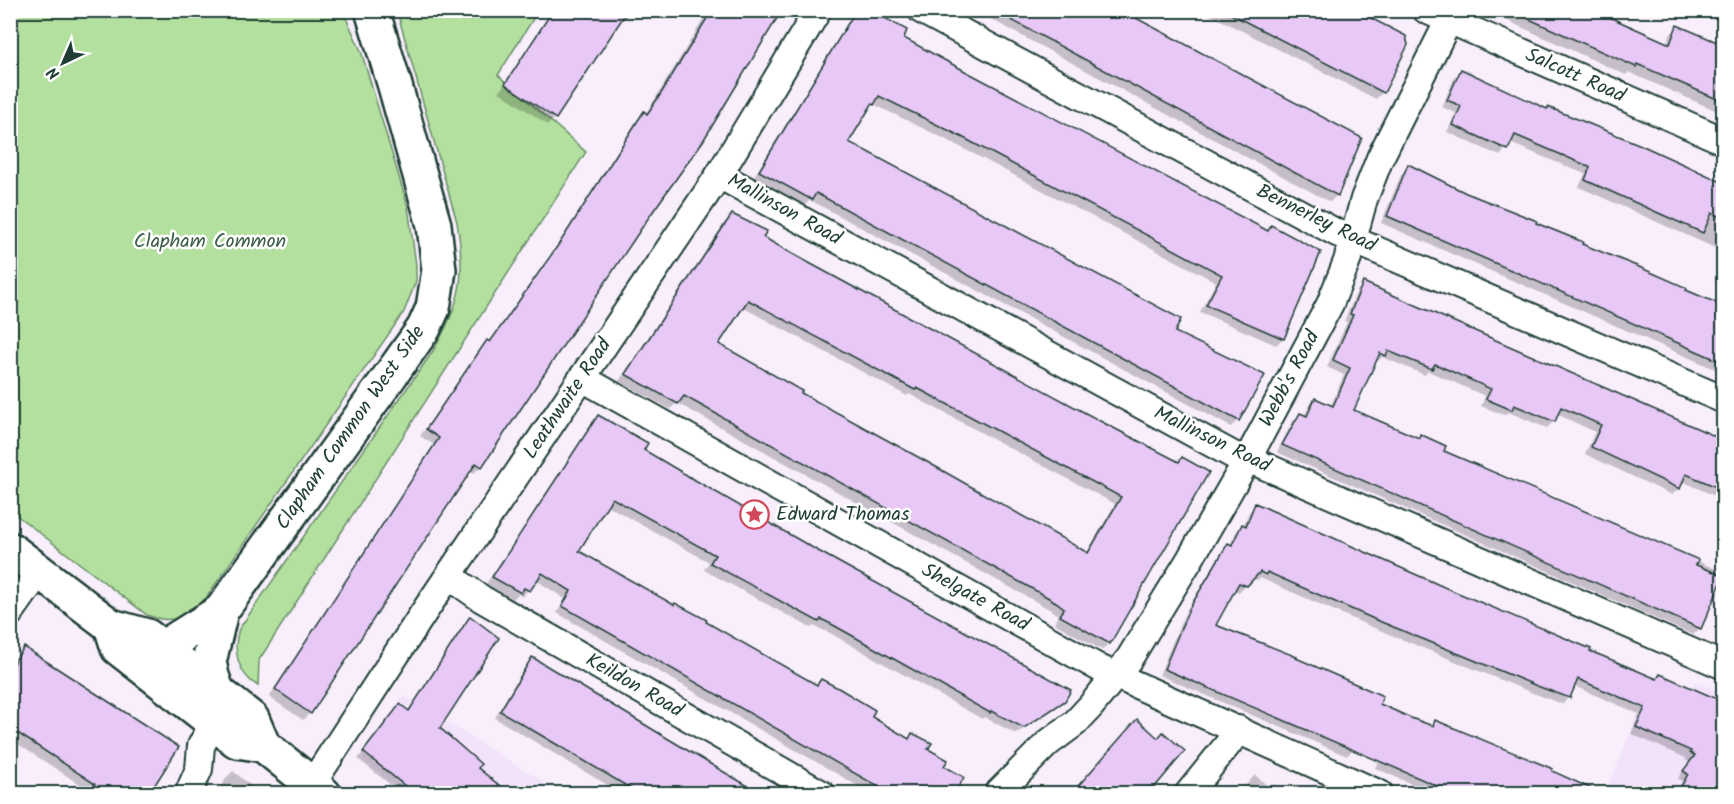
<svg xmlns="http://www.w3.org/2000/svg" width="1734" height="804" font-family="Kalam,sans-serif">
  <rect width="100%" height="100%" fill="#f8eefc"/>
  <filter id="ink" filterUnits="userSpaceOnUse"><feTurbulence type="fractalNoise" baseFrequency=".0167" numOctaves="2"/><feDisplacementMap in="SourceGraphic" scale="12" xChannelSelector="R" yChannelSelector="G"/><feConvolveMatrix kernelMatrix="1 2 1 2 8 2 1 2 1" color-interpolation-filters="sRGB"/></filter>
  <g filter="url(#ink)">
    <g fill="#f3e3fa">
      <path d="M1694,681L1723,692V793L1605,794L1638,715L1672,730Z"/>
      <path d="M403,695L562,793H405L362,759Z"/>
    </g>
    <g fill="#b3e09e" stroke="#698e69" stroke-width="1.5">
      <path d="M10,11H343L361,51L408,207L416,265V281L404,312L206,598C186,616 175,626 147,615L11,511Z"/>
      <path d="M397,11H538L498,75L586,152L259,660L258,686C238,675 232,649 239,629L433,351C462,301 466,278 457,222Z"/>
    </g>
    <g fill="#0003" fill-rule="evenodd">
      <path d="M553,10H626L555,118L548,125L499,92Z"/>
      <path d="M709,10H780L648,217L481,466L474,473L470,470L310,713L303,720L269,697L434,445L420,436L481,349L487,342L489,343L555,250L637,120L644,113L646,114Z"/>
      <path d="M856,10L902,38L1266,232L1271,227L1283,338L1276,345L1200,312L1216,282L951,142L873,104L866,111L847,143L1173,333L1238,420L1231,427L810,200L804,206L753,178Z"/>
      <path d="M974,10H1119L1337,195L1330,202Z"/>
      <path d="M1201,10H1352L1383,92L1376,99Z"/>
      <path d="M1484,10H1607L1605,16L1666,44L1669,36L1678,27L1724,47V114L1628,72L1626,75Z"/>
      <path d="M1461,71L1546,110L1724,183V252L1579,187L1585,174L1510,143L1500,156L1447,132L1456,113L1442,107L1454,78Z"/>
      <path d="M1409,166L1466,194L1724,307V373L1381,223L1402,173Z"/>
      <path d="M732,216L761,237L799,260L1178,463L1109,643L1102,650L1054,623L1058,615L1049,609L677,403L670,409L619,381L725,222ZM742,307L907,396L909,394L1115,504L1086,554L799,393L717,344Z"/>
      <path d="M1364,284L1724,442V500L1682,481L1679,488L1672,495L1585,454L1595,432L1557,414L1554,421L1547,428L1508,412L1504,415L1481,406L1485,396L1428,371L1425,375L1382,357L1378,361L1375,360L1352,410L1418,439L1421,436L1442,451L1723,572L1724,570V575L1700,628L1693,635L1277,452L1293,421L1300,414L1304,416L1309,406L1315,400L1330,407L1344,375L1327,367L1347,322L1344,321L1357,291Z"/>
      <path d="M599,417L642,450L1063,700L1056,708L1016,734L984,717L982,719L828,632L813,626L811,628L704,570L709,562L606,505L577,551L816,686L821,680L870,718L907,740L913,735L942,766L955,794H872L557,613L565,599L536,580L522,597L518,594L513,599L486,584L592,424Z"/>
      <path d="M1256,505L1588,652L1656,680L1660,676L1724,794H1675L1682,781L1678,778L1690,762L1685,760L1686,758L1631,734L1639,714L1574,686L1569,697L1563,704L1530,692L1367,625L1260,578L1258,580L1252,578L1239,592L1234,590L1214,625L1353,749L1347,756L1159,675L1183,617L1222,551L1230,545L1236,532L1243,526L1249,512Z"/>
      <path d="M470,618L438,729L476,768L507,794H402L358,759L394,712L408,711L463,625Z"/>
      <path d="M24,649L146,794H88L90,791L10,739V666Z"/>
      <path d="M532,659L758,794H623L580,769L495,718L525,666Z"/>
      <path d="M1436,722L1550,771L1588,794H1434L1375,768L1402,726L1430,727Z"/>
      <path d="M233,771L261,794H218L226,778Z"/>
      <path d="M1255,775L1270,788L1274,784L1286,794H1238Z"/>
    </g>
    <g fill="#e7c8f6" stroke="#1f3d34" stroke-width="1.5" fill-rule="evenodd">
      <path d="M553,10H628L556,119L505,84Z"/>
      <path d="M712,10H782L703,141L649,217L482,467L476,463L311,714L275,689L439,438L426,429L487,340L490,342L561,241L644,111L647,114L660,95Z"/>
      <path d="M856,10H870L907,30L904,38L946,61L1268,231L1271,225L1321,252L1284,339L1206,305L1222,275L958,135L879,96L874,105L872,104L849,142L1181,319L1175,332L1265,375L1239,421L816,193L812,200L759,171Z"/>
      <path d="M993,10H1121L1362,138L1338,196Z"/>
      <path d="M1223,10H1355L1406,36L1408,45L1384,93Z"/>
      <path d="M1509,10H1609L1607,16L1670,44L1677,25L1724,45V102L1637,64L1636,67Z"/>
      <path d="M1461,69L1547,109L1548,107L1641,145L1724,183V219L1712,213L1703,233L1585,180L1590,167L1515,135L1508,150L1453,125L1461,106L1447,100Z"/>
      <path d="M1408,164L1466,193L1537,221L1536,223L1583,242L1582,244L1639,267L1687,288L1686,290L1724,306V363L1387,216Z"/>
      <path d="M732,214L767,231L763,237L800,258L1102,422L1179,462L1182,457L1209,472L1110,644L1060,616L1064,608L1056,602L684,396L678,404L625,374ZM748,300L915,390L917,388L1121,497L1088,553L929,463L801,393L802,391L719,344Z"/>
      <path d="M1363,282L1724,440V490L1686,474L1680,489L1591,447L1601,425L1561,407L1555,422L1514,405L1512,410L1486,399L1491,389L1435,364L1432,369L1388,351L1386,356L1380,353L1354,410L1419,438L1420,434L1446,446L1444,451L1699,560L1696,565L1724,576L1701,629L1282,445L1300,413L1307,416L1315,398L1333,406L1350,368L1333,360L1353,315L1350,314Z"/>
      <path d="M598,415L648,443L644,450L688,476L820,552L1071,690L1065,701L1024,728L991,711L990,713L835,626L821,619L819,622L710,563L715,555L612,498L579,551L674,605L675,603L707,620L706,622L817,685L821,679L840,689L875,710L872,717L909,739L912,733L932,743L928,749L948,760L944,766L964,777L955,794H891L562,606L571,591L542,573L530,591L524,588L521,593L492,577Z"/>
      <path d="M1255,503L1444,587L1591,649L1590,651L1612,660L1657,679L1660,674L1724,702V794H1677L1688,774L1683,771L1695,755L1690,753L1691,751L1636,727L1645,708L1578,679L1570,698L1537,686L1374,619L1267,572L1266,575L1260,572L1247,586L1239,583L1216,625L1297,657L1296,658L1383,696L1380,704L1411,718L1433,726L1435,720L1553,769L1552,771L1603,794H1456L1164,669L1189,609L1228,543L1232,545L1242,524L1246,526Z"/>
      <path d="M470,616L499,638L440,728L481,764L478,768L510,794H415L363,752L400,704L409,711Z"/>
      <path d="M24,647L179,747L149,794H89L95,784L10,728V668Z"/>
      <path d="M532,657L717,768L762,794H640L561,747L500,711Z"/>
      <path d="M1137,719L1158,738L1163,732L1185,751L1149,794H1071Z"/>
    </g>
    <g fill="none" stroke-linecap="round" stroke-linejoin="round">
      <defs>
        <g id="minor">
          <path d="M921,10L1337,233L1724,400"/>
          <path d="M1426,10L1724,141"/>
          <path d="M719,175L1233,455L1262,465L1724,666"/>
          <path d="M582,378L1101,669L1380,794"/>
          <path d="M451,573L459,583L482,599L822,794"/>
          <path d="M10,613L39,572"/>
          <path d="M312,784L426,609L719,175L818,10"/>
          <path d="M188,794L199,769L201,746L213,723"/>
          <path d="M997,794L1048,743L1075,723L1090,707L1129,659L1190,559L1247,460L1330,304L1347,261L1364,199L1380,158L1454,10"/>
          <path d="M1188,794L1229,743L1238,729"/>
        </g>
        <g id="trunk">
          <path d="M10,549L111,626L147,636L252,719L263,745"/>
          <path d="M111,626L118,648L237,741L263,745L324,794"/>
          <path d="M141,654L162,648L221,611"/>
          <path d="M218,693L212,676L209,662L221,611L385,383L424,328L433,308L439,270L434,225L395,86L372,10"/>
        </g>
      </defs>
      <use href="#minor" stroke="#1f3d34" stroke-width="30"/>
      <use href="#trunk" stroke="#1f3d34" stroke-width="38"/>
      <use href="#minor" stroke="#fff" stroke-width="26"/>
      <use href="#trunk" stroke="#fff" stroke-width="33"/>
    </g>
  </g>
  <defs>
    <symbol id="sight-ring" viewBox="-11 -11 22 22"><circle r="9.5" fill="#fff" stroke="#d1495b" stroke-width="1.5"/><path d="M0-6L1.8-2.2L6-1.7L2.9 1.2L3.7 5.4L0 3.3L-3.7 5.4L-2.9 1.2L-6-1.7L-1.8-2.2Z" fill="#d1495b"/></symbol>
  </defs>
  <g fill-rule="evenodd">
    <use href="#sight-ring" x="738" y="498" width="33" height="33"/>
  </g>
  <g text-anchor="middle" dominant-baseline="central" stroke-width="5" stroke-linejoin="round" paint-order="stroke">
    <g font-size="20" fill="#1f3d34" stroke="#fff">
      <text transform="translate(1575 76) rotate(24)">Salcott Road</text>
      <text transform="translate(784 210) rotate(29)">Mallinson Road</text>
      <text transform="translate(1316 219) rotate(26)">Bennerley Road</text>
      <text transform="translate(1290 379) rotate(-62)">Webb's Road</text>
      <text transform="translate(568 399) rotate(-56)">Leathwaite Road</text>
      <text transform="translate(351 428) rotate(-55)">Clapham Common West Side</text>
      <text transform="translate(1212 440) rotate(26)">Mallinson Road</text>
      <text transform="translate(975 598) rotate(29)">Shelgate Road</text>
      <text transform="translate(634 686) rotate(30)">Keildon Road</text>
    </g>
    <g font-size="20" fill="#3d5e49" stroke="#fff">
      <text x="210" y="242">Clapham Common</text>
    </g>
    <g font-size="20" fill="#1f3d34" stroke="#fff" text-anchor="start">
      <text x="776" y="515">Edward Thomas</text>
    </g>
  </g>
  <rect width="1734" height="804" fill="none" stroke="#fff" stroke-width="36"/>
  <rect x="18" y="18" width="1698" height="768" fill="none" stroke="#1f3d34" stroke-width="2" filter="url(#ink)"/>
  <g transform="translate(63 63) rotate(224)" stroke="#ffffff" stroke-width="4.5" paint-order="stroke">
  <path d="M0-4.5L10 22L0 15L-10 22Z" fill="#1f3d34"/>
  <text y="-9" font-size="16" font-weight="bold" text-anchor="middle" fill="#1f3d34">N</text>
  </g>
</svg>
